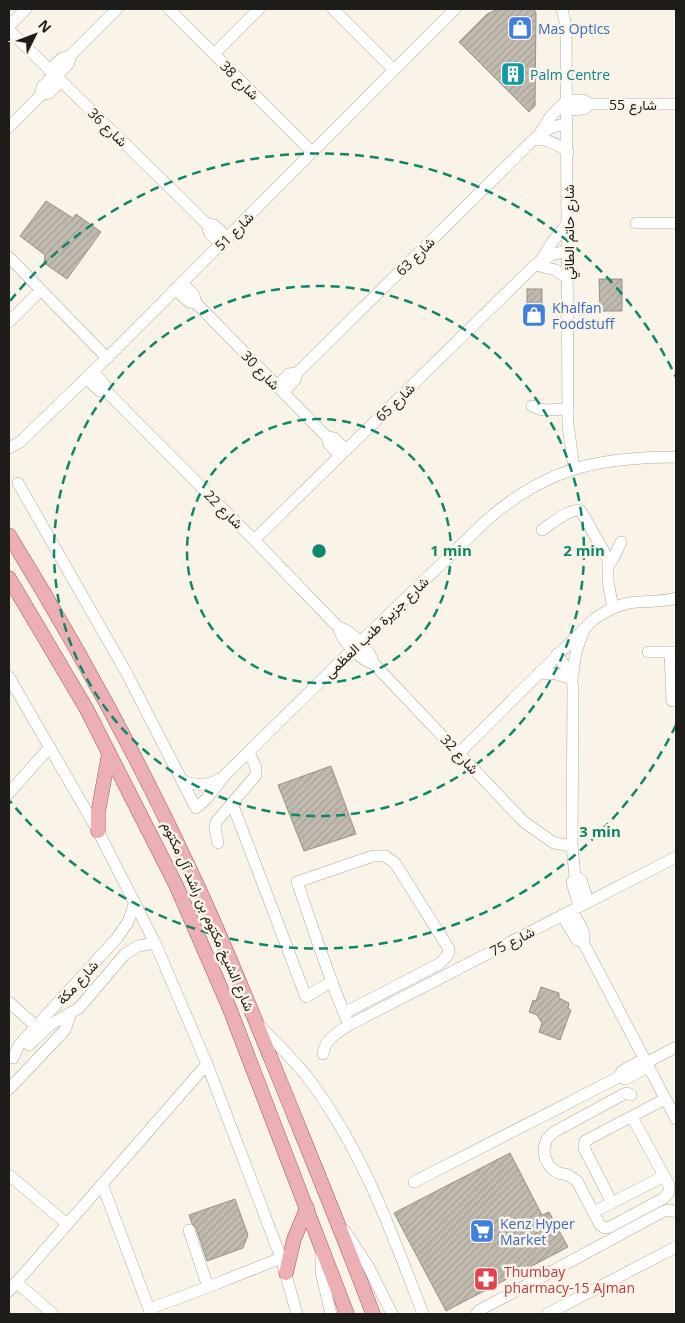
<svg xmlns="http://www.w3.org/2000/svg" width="685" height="1323" font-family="'Open Sans',Vazirmatn,sans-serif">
  <defs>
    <pattern id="building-hatch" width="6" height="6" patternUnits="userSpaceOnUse" patternTransform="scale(1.25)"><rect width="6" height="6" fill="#c0baaf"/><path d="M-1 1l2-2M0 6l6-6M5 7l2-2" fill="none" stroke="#a59f96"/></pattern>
  </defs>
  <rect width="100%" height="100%" fill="#f9f3e8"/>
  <g fill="url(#building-hatch)" stroke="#989288">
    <path d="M498,9H532L536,12L535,106L529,112L459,42L487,14Z"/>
    <path d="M46,201L73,218L76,214L101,232L67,279L44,263L45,255L20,236Z"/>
    <path d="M599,279H622V311H600Z"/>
    <rect x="527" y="289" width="15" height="29"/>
    <path d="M331,766L356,834L304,851L278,785Z"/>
    <path d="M541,987L559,993V998L569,1003L568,1008L571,1010L560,1040L539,1032L542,1023L537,1015L529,1012L533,1000L536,1001Z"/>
    <path d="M510,1153L542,1215L549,1212L568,1247L446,1311L394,1213Z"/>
    <path d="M235,1199L248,1235L243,1248L207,1261L196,1228L192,1224L189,1215Z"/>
  </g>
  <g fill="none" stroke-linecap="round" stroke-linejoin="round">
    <defs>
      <g id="minor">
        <path d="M169,9L312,152"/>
        <path d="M333,9L394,70"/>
        <path d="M562,9L566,26L568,425L574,468"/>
        <path d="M9,26L26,9"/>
        <path d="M9,30L207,224L209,232L220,244"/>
        <path d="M214,54L259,9"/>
        <path d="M49,70L62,58L70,56L117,9"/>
        <path d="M56,77L69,63L70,56"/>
        <path d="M41,95L42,87L54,75"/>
        <path d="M567,110L584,109L590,104"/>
        <path d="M9,127L41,95L49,93L61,81"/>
        <path d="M540,133L551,116L567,100H583L590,104H676"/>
        <path d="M534,139C547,139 557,143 568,152"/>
        <path d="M636,223H676"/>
        <path d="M207,224L214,225L227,237"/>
        <path d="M9,257L107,358"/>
        <path d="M541,260L553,241L568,223"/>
        <path d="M535,265L556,270L568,279"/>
        <path d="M182,283L194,295L196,303L327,437L329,444L340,456"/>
        <path d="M175,289L189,302L196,303"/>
        <path d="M9,322L41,290"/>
        <path d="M93,372L105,385L107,392L254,540L339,628C340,639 362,662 373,663"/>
        <path d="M86,378L100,391L107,392"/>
        <path d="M277,386L289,374L297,373L534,139L552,127L567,124"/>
        <path d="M283,392L295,380L297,373"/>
        <path d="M532,406L543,410L568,409"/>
        <path d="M327,437L334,438L346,450"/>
        <path d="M9,448L20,442L107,358L455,9"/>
        <path d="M18,483L126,672L196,808L206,799L226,774L353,649L487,520C546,468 599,457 676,457"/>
        <path d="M542,530C551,524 571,507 581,511L608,559V582L613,608"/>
        <path d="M254,540L535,265L553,254L568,251"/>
        <path d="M609,564L613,559L621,542"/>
        <path d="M339,628C349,628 372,652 373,663L524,822L554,843L572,846"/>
        <path d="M648,652H676"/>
        <path d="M670,652L672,701"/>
        <path d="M557,654L569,672L573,687L572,846L575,877L572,883L579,906"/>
        <path d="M539,673L556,674L572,679"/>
        <path d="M9,677L98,831L155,943L207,1064L281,1258L297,1314"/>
        <path d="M572,679L576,652L584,629"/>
        <path d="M459,753L593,620C607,610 621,603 637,602C650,601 663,602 676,598"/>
        <path d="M182,780C196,787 208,786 221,778"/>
        <path d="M9,793L50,747"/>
        <path d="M232,803L306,997L332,981"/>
        <path d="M218,843L215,829L216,822L256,775V768L249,752"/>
        <path d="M575,877L581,880L588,901"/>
        <path d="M571,911C576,919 588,932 583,942"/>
        <path d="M562,915L577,940L583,942L676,1119"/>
        <path d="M9,1002L41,1031"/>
        <path d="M344,1013L439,964L448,955L449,949L395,863L385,856H373L297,882C314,930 329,979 349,1025"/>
        <path d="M259,1025C276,1043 294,1060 308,1078C362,1149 392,1233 423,1314"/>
        <path d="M29,1045L50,1025L79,1008L125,954L138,946L155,943"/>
        <path d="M323,1054C325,1039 337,1033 349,1025L676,857"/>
        <path d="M13,1058L19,1045L117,938L128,922L135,902"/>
        <path d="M646,1063L676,1047"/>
        <path d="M619,1077L625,1079L648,1067"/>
        <path d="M9,1089L65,1030L70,1015"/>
        <path d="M631,1095L627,1093L624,1094L554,1132L547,1139L544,1148L545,1158L550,1167L558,1173L568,1175L577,1181L600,1225L605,1228L610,1227L664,1198L669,1192V1185L632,1117"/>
        <path d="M9,1175L67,1224"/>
        <path d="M414,1182L619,1077L622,1071L644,1059"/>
        <path d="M102,1184L151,1314"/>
        <path d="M612,1203L584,1148L585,1141L665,1099"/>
        <path d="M594,1212L664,1176"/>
        <path d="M189,1230L208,1287"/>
        <path d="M345,1231L368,1266L392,1314"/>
        <path d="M322,1251L321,1272L331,1314"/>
        <path d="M16,1282L53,1314"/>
        <path d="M9,1291L207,1064"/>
        <path d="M149,1309L208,1287L281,1258"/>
        <path d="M476,1314L480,1310L664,1211L671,1210L676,1212"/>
        <path d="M547,1314L676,1247"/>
      </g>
      <g id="major">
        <path d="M9,535C76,644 138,757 192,874C221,935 246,998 272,1061C306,1145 341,1229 373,1314"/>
        <path d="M9,578L86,708L176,885L229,1007L347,1314"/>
        <path d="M98,831V813L109,753"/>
        <path d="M286,1273L294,1239L307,1208"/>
      </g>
    </defs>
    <use href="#minor" stroke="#afa99e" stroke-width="12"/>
    <use href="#major" stroke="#9c5a5d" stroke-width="15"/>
    <use href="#minor" stroke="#fff" stroke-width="11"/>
    <use href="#major" stroke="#ecb0b4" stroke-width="14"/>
  </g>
  <g fill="none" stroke="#0c8769" stroke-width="2.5" stroke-dasharray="9 6">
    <circle cx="319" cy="551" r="132"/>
    <circle cx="319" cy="551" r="265"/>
    <path d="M676 725A397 397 0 0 1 10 801M10 301A397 397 0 0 1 676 377"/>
  </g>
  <defs>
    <symbol id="shop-square" viewBox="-11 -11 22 22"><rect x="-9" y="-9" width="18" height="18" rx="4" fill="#3f7fe0" stroke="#f9f3e8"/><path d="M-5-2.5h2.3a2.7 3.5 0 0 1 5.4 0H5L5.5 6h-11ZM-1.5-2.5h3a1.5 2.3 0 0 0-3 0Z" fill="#fff"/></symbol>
    <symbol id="building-square" viewBox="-11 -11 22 22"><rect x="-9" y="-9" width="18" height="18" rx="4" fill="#0f9aa8" stroke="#f9f3e8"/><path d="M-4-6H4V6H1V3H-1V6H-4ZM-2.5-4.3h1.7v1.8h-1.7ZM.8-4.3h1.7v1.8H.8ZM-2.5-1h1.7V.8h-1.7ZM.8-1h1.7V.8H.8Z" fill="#fff"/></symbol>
    <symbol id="supermarket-square" viewBox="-11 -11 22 22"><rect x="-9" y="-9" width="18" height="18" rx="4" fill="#3f7fe0" stroke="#f9f3e8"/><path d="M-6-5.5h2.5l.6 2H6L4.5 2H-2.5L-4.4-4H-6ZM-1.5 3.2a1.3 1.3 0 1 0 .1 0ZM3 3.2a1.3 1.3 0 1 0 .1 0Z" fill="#fff"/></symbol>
    <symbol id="pharmacy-square" viewBox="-11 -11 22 22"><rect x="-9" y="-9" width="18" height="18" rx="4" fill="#e0444e" stroke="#f9f3e8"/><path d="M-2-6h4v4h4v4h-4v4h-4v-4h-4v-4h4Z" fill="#fff"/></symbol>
  </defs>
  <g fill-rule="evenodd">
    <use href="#shop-square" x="506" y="14" width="28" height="28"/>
    <use href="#building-square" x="499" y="60" width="28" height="28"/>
    <use href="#shop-square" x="520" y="301" width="28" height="28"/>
    <use href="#supermarket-square" x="468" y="1217" width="28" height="28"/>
    <use href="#pharmacy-square" x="472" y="1265" width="28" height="28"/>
  </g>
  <g text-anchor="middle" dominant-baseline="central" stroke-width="5" stroke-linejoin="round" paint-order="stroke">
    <g font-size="14" fill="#366cbe" stroke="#f9f3e8" text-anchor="start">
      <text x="538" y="28">Mas Optics</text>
      <text x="552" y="307">Khalfan<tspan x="552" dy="16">Foodstuff</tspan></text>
      <text x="500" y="1223">Kenz Hyper<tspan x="500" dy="16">Market</tspan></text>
    </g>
    <g font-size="14" fill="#0d838f" stroke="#f9f3e8" text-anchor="start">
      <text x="530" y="74">Palm Centre</text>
    </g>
    <g font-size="14" fill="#1f1d19" stroke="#f9f3e8">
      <text transform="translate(240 80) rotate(45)">شارع 38</text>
      <text x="633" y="104">شارع 55</text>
      <text transform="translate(108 127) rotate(44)">شارع 36</text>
      <text transform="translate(234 231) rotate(-45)">شارع 51</text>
      <text transform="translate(568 232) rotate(-90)">شارع حاتم الطائي</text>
      <text transform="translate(415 256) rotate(-45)">شارع 63</text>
      <text transform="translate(261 370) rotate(46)">شارع 30</text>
      <text transform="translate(395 402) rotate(-44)">شارع 65</text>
      <text transform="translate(224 509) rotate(45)">شارع 22</text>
      <text transform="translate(376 627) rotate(-44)">شارع جزيرة طنب العظمى</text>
      <text transform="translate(460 754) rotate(47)">شارع 32</text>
      <text transform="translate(209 916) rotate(66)">شارع الشيخ مكتوم بن راشد آل مكتوم</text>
      <text transform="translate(512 941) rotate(-27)">شارع 75</text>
      <text transform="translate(77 982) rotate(-48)">شارع مكة</text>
    </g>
    <g font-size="14" fill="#be3a42" stroke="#f9f3e8" text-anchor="start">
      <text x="504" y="1271">Thumbay<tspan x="504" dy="16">pharmacy-15 Ajman</tspan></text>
    </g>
  </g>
  <circle cx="319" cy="551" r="8" fill="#0c8769" stroke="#f9f3e8" stroke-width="2.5"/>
  <g font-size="15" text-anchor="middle" font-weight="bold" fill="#0c8769" stroke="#f9f3e8" stroke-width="5" stroke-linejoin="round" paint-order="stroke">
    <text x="451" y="556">1 min</text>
    <text x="584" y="556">2 min</text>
    <text x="600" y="837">3 min</text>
  </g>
  <rect width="685" height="1323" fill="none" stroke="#1f1d19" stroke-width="20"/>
  <g transform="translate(35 35) rotate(48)" stroke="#f9f3e8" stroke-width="4" paint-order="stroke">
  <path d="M0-4L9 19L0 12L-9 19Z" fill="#1f1d19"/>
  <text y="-8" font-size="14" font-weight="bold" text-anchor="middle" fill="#1f1d19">N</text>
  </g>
</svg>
